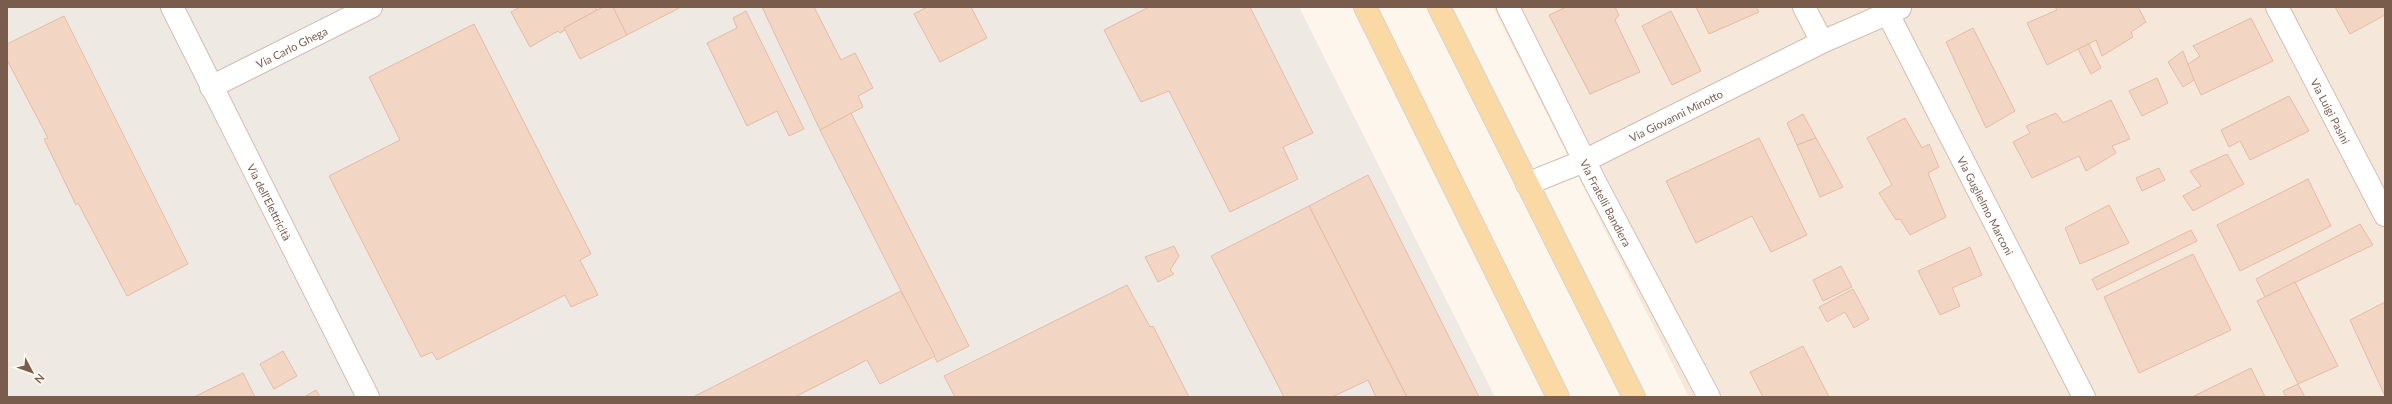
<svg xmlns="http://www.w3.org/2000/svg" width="2392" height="404" font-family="Lato,sans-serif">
  <rect width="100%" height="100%" fill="#fdf6ec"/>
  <path fill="#f5e8da" d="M1493,7H2385V397H1689Z"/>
  <path fill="#efe9e4" d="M7,7H1299L1495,397H7Z"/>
  <g fill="#f3d5c3" stroke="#e6bba3">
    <path d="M520,7H595L597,10L564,28L565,30L560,33L558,31L530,47L511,12Z"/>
    <path d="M603,7H613L627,35L580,59L564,28Z"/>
    <path d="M613,7H681L627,35Z"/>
    <path d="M762,7H814L841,60L855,53L873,88L858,96L863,107L820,130Z"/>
    <path d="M927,7H971L987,38L940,62L914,14Z"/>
    <path d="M1149,7H1250L1313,133L1283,147L1298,179L1230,212L1169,91L1141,102L1104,30Z"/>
    <path d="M1566,7H1615L1619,15L1615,20L1640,72L1590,94L1549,15Z"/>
    <path d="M1696,7H1756L1759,12L1709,34Z"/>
    <path d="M2055,7H2138L2146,22L2131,32L2133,37L2102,56L2096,40L2047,65L2027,23L2057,10Z"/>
    <path d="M2335,7H2385V15L2350,34Z"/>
    <path d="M746,11L804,129L789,136L777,111L747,126L707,43L737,28L733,18Z"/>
    <path d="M1671,11L1701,71L1672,85L1642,26Z"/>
    <path d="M64,16L188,264L127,296L78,203L76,205L44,139L48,138L7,60V44Z"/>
    <path d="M2251,18L2273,61L2201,95L2187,65L2200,56L2193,46Z"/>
    <path d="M474,24L591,254L580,260L598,295L571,307L565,295L437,360L432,352L421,357L329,176L400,140L369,77Z"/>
    <path d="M1973,28L2015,111L1986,128L1946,42Z"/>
    <path d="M2089,44L2101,68L2091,74L2078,49Z"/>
    <path d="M2183,51L2194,80L2183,87L2168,62Z"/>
    <path d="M2157,78L2168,103L2142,116L2129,91Z"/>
    <path d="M2289,96L2309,131L2250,160L2240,141L2229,147L2221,130Z"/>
    <path d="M2111,100L2130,139L2112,146L2116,153L2086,171L2079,156L2032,178L2013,142L2030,133L2026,126L2056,113L2063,123Z"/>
    <path d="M851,113L969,346L937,362L820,130Z"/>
    <path d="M1803,114L1816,138L1797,145L1787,123Z"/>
    <path d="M1905,118L1922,148L1929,144L1939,167L1928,173L1946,217L1910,235L1900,219L1896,220L1879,193L1892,185L1867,138Z"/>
    <path d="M1759,138L1807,235L1771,252L1752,216L1696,243L1666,181Z"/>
    <path d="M1816,138L1843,187L1820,197L1797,145Z"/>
    <path d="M2227,154L2244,184L2193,211L2183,196L2201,186L2190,171Z"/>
    <path d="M2159,168L2165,180L2142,191L2136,178Z"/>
    <path d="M1368,175L1479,397H1407L1309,206Z"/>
    <path d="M2308,179L2331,226L2240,271L2217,225Z"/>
    <path d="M2109,205L2129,243L2080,264L2065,228Z"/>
    <path d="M1309,206L1378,341L1407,397H1376L1368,380L1332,397H1284L1211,256Z"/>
    <path d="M2360,224L2373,245L2265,297L2256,279Z"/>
    <path d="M2191,230L2197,241L2097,290L2092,279Z"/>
    <path d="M1174,246L1179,256L1170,270L1174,274L1158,282L1145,257Z"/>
    <path d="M1970,247L1982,275L1952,288L1960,306L1940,315L1918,271Z"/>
    <path d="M2193,254L2231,330L2139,373L2104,297Z"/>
    <path d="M1841,266L1852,287L1823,301L1813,280Z"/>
    <path d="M2295,282L2338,366L2298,384L2257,301Z"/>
    <path d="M1127,285L1150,327L1153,326L1189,397H955L944,376Z"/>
    <path d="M1853,289L1869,319L1854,328L1845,312L1827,322L1819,307Z"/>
    <path d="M901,291L935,356L880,384L867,360L795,397H693Z"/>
    <path d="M2385,302V396L2350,320Z"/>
    <path d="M1803,346L1829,397H1763L1750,372Z"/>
    <path d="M283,351L297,376L274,389L260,364Z"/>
    <path d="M2251,368L2265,397H2192Z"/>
    <path d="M243,373L255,397H194Z"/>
    <path d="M2298,384L2305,397H2286L2283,391Z"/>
    <path d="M316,390L320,397H304Z"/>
  </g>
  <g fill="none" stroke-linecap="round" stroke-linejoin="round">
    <defs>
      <g id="minor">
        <path id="s1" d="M172,7L368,397"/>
        <path id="s2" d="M1508,7L1595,182L1709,397"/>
        <path d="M1804,7L1822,42"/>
        <path id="s3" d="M2277,7L2385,215"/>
        <path id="s4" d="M1888,14L2084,397"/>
        <path id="s5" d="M211,87L371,7"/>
        <path id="s6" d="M1527,184L1584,161L1822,42L1900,8"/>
      </g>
      <g id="major">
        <path d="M1365,7L1558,397"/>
        <path d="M1439,7L1634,397"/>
      </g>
    </defs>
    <use href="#minor" stroke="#d1beb0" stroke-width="24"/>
    <use href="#major" stroke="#dad1cd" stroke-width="24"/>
    <use href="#minor" stroke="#fff" stroke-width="22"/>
    <use href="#major" stroke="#fbd9a5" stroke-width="22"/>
  </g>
  <g text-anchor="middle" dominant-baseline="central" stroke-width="3" stroke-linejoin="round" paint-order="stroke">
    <g font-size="11" fill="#7a5c4d" stroke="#fffaf3">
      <text stroke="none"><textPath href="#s5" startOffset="90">Via Carlo Ghega</textPath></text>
      <text stroke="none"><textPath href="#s3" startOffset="117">Via Luigi Pasini</textPath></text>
      <text stroke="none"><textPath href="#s6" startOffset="164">Via Giovanni Minotto</textPath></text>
      <text stroke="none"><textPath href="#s1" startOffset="218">Via dell'Elettricità</textPath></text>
      <text stroke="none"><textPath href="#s2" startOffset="219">Via Fratelli Bandiera</textPath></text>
      <text stroke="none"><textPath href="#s4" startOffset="215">Via Guglielmo Marconi</textPath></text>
    </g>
  </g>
  <rect width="2392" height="404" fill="none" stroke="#7a5c4d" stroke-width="16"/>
  <g transform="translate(32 372) rotate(131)" stroke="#fffaf3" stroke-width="3" paint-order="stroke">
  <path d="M0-3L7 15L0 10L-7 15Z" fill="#7a5c4d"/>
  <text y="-6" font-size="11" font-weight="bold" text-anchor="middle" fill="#7a5c4d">N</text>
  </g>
</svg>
